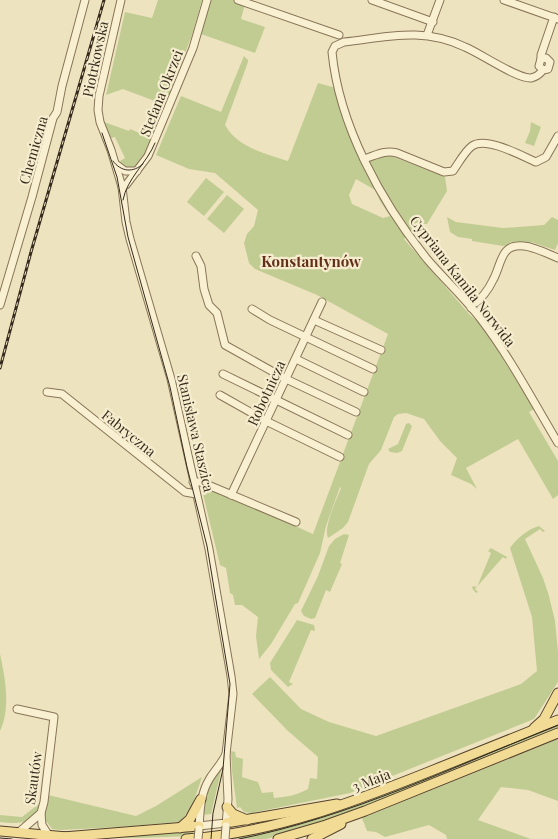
<svg xmlns="http://www.w3.org/2000/svg" width="558" height="839" font-family="'Playfair Display',serif">
  <rect width="100%" height="100%" fill="#eee3bf"/>
  <g fill="#c1cc93" fill-rule="evenodd">
    <path d="M158,0H202L192,35L165,105L123,89L106,95L125,12L152,18Z"/>
    <path d="M210,0H246L241,19L265,27L255,53L201,34Z"/>
    <path d="M244,56L248,60V62L225,125C237,147 266,154 288,161L318,83L336,88L343,117L360,160H372L386,154L445,177L447,191L427,224H417L404,239L470,315L482,325L534,409L529,412L558,461V495L553,499L518,439L466,468L477,489L471,484L451,475L457,458L440,441L424,419L406,413L398,414L394,417L381,450L369,464L348,522L343,528L328,538C323,527 337,499 341,488L340,487L326,526L320,553L298,603L295,604L271,644L259,659L256,636L258,617L242,605H235L233,595L230,593L226,568L220,565L203,494L207,487L313,534L388,334L317,295L255,269L249,263L244,243L247,234L254,226L258,210L215,173L189,169L156,155L181,96L221,112ZM356,179L375,190L380,201L390,216L383,218L352,204L349,195Z"/>
    <path d="M104,122L129,131L130,129L151,138L143,158L138,166C130,168 125,169 120,161L125,158L115,137L111,138Z"/>
    <path d="M531,122L541,127L534,146L525,143L530,131Z"/>
    <path d="M206,178L224,192L204,216L187,202Z"/>
    <path d="M227,195L244,209L224,233L207,219Z"/>
    <path d="M447,217L456,222L503,228L544,225L552,217L558,220V243L555,250L531,242L530,245L516,244L503,246L472,241V239L458,237L450,232Z"/>
    <path d="M409,423L412,426L402,451L397,453L390,452L388,449L398,444L406,424Z"/>
    <path d="M539,526L545,531L543,532L540,529L525,539L543,578L549,596L555,621L558,652V682L534,719L350,793L252,813L244,812L240,807L237,808L232,771L231,751L235,752L236,757L243,759L242,777L258,782L262,793L273,792L274,798C287,797 297,795 308,789L310,778L317,779L318,757L288,731L252,694L270,677L301,709L329,722L376,736L521,684L537,671L532,617L510,548C517,538 528,529 539,526Z"/>
    <path d="M344,534L349,535L340,563L342,564L330,592L326,590L315,618L311,619L304,616L301,611L318,576L329,546L335,539Z"/>
    <path d="M491,548L507,557L506,559L503,557L475,589L478,592L476,593L472,588L473,586L477,587L491,553L488,551Z"/>
    <path d="M297,620L314,625L315,631L311,630L289,682L293,684L288,687L271,670L270,663Z"/>
    <path d="M0,654C5,677 11,708 0,731Z"/>
    <path d="M558,723V730L380,802L290,833L266,839H211L274,829L316,818Z"/>
    <path d="M558,739V801L528,790L501,787L478,820L531,839H447L446,835L429,825L385,837L376,832L367,831L362,818Z"/>
    <path d="M222,767L211,814L203,815C205,794 210,784 222,767Z"/>
    <path d="M202,777L192,806L180,822L120,827L60,830L52,829L47,822L43,823L48,795L136,816L156,806Z"/>
    <path d="M39,804C35,825 17,824 0,822V815L22,817Z"/>
    <path d="M193,830V836L138,838L106,837Z"/>
  </g>
  <g fill="none" stroke-linecap="round" stroke-linejoin="round">
    <defs>
      <g id="minor">
        <path d="M121,0L99,96L98,110L100,122L111,150L122,187L126,222L130,239L171,379L209,549L231,676L233,694L226,754L228,799L226,826"/>
        <path d="M238,0L339,35"/>
        <path d="M372,0L433,22"/>
        <path d="M504,0L558,19"/>
        <path d="M427,35L440,0"/>
        <path d="M541,59V55L554,17"/>
        <path d="M543,70L539,66L541,59L546,58L550,62L548,69L543,70C540,74 536,77 531,78C517,79 480,53 465,47C422,27 389,37 344,42L335,46L332,52C339,125 381,202 427,259C444,279 464,297 480,318C510,357 533,401 558,443"/>
        <path d="M364,159C377,155 384,150 397,153L444,172L453,171C458,164 465,151 472,146C486,136 522,156 536,162L546,157L558,136"/>
        <path d="M117,165L125,171H137"/>
        <path d="M122,187L126,185L148,156L193,48L207,0"/>
        <path d="M196,256L201,266L204,289L209,305L217,313L225,345L286,379L356,412"/>
        <path d="M0,305L32,197L53,118L57,112L62,86L85,0"/>
        <path d="M471,308C480,300 488,291 493,280C502,264 500,243 524,246C535,247 548,254 558,258"/>
        <path d="M252,309L270,320L373,369"/>
        <path d="M314,320L381,350"/>
        <path d="M296,359L364,392"/>
        <path d="M223,374L348,435"/>
        <path d="M47,392L62,394L185,492L196,494"/>
        <path d="M220,395L266,421L340,457"/>
        <path d="M193,482H201L296,522"/>
        <path d="M231,495L322,302"/>
        <path d="M17,709L54,717L44,802L41,813L18,833"/>
        <path d="M41,813L42,825L49,836"/>
        <path d="M199,826L226,823"/>
        <path d="M199,829C200,811 200,794 210,778C215,770 222,763 226,754"/>
      </g>
      <g id="major">
        <path d="M534,728L544,719L558,693"/>
        <path d="M227,807L233,814L247,820"/>
        <path d="M226,823L337,804"/>
        <path d="M180,828L190,819L201,799"/>
        <path d="M0,831L67,837"/>
        <path d="M63,837L199,826"/>
        <path d="M186,839C273,833 351,803 431,771C473,754 515,737 558,720"/>
        <path d="M278,839L326,825L365,811L558,733"/>
        <path d="M312,839L341,824"/>
      </g>
    </defs>
    <use href="#minor" stroke="#877457" stroke-width="9"/>
    <use href="#major" stroke="#54412c" stroke-width="11"/>
    <use href="#minor" stroke="#f9f0d2" stroke-width="7"/>
    <use href="#major" stroke="#f2dc95" stroke-width="9"/>
    <g stroke="#362a1c" stroke-width="1">
      <path d="M102,133L117,177L128,237L170,387L187,467L207,546L230,684L223,769L213,813L211,839"/>
      <path d="M113,161C121,172 133,173 143,164"/>
      <path d="M123,200C127,178 147,163 155,143"/>
      <path d="M0,838L12,839"/>
      <path d="M239,839C350,817 453,767 558,725"/>
    </g>
    <defs>
      <path id="rail" d="M0,368L31,252L104,0"/>
    </defs>
    <use href="#rail" stroke="#362a1c" stroke-width="3"/>
    <use href="#rail" stroke="#f5edce" stroke-width="1" stroke-dasharray="4" stroke-linecap="butt"/>
    <defs>
      <g id="minor-bridge">
        <path d="M198,839L199,829"/>
        <path d="M225,839L226,826"/>
      </g>
    </defs>
    <use href="#minor-bridge" stroke="#877457" stroke-width="9" stroke-linecap="butt"/>
    <use href="#minor-bridge" stroke="#f9f0d2" stroke-width="7"/>
  </g>
  <g text-anchor="middle" dominant-baseline="central" stroke-width="4.5" stroke-linejoin="round" paint-order="stroke">
    <g font-size="14" fill="#362a1c" stroke="#f5edce">
      <text transform="translate(95 59) rotate(-78)">Piotrkowska</text>
      <text transform="translate(161 93) rotate(-68)">Stefana Okrzei</text>
      <text transform="translate(33 150) rotate(-74)">Chemiczna</text>
      <text transform="translate(463 281) rotate(52)">Cypriana Kamila Norwida</text>
      <text transform="translate(266 393) rotate(-65)">Robotnicza</text>
      <text transform="translate(129 433) rotate(39)">Fabryczna</text>
      <text transform="translate(196 433) rotate(77)">Stanisława Staszica</text>
      <text transform="translate(33 778) rotate(-82)">Skautów</text>
      <text transform="translate(371 780) rotate(-21)">3 Maja</text>
    </g>
    <g font-size="15" font-weight="bold" fill="#632f1b" stroke="#f5edce">
      <text x="311" y="261">Konstantynów</text>
    </g>
  </g>
</svg>
